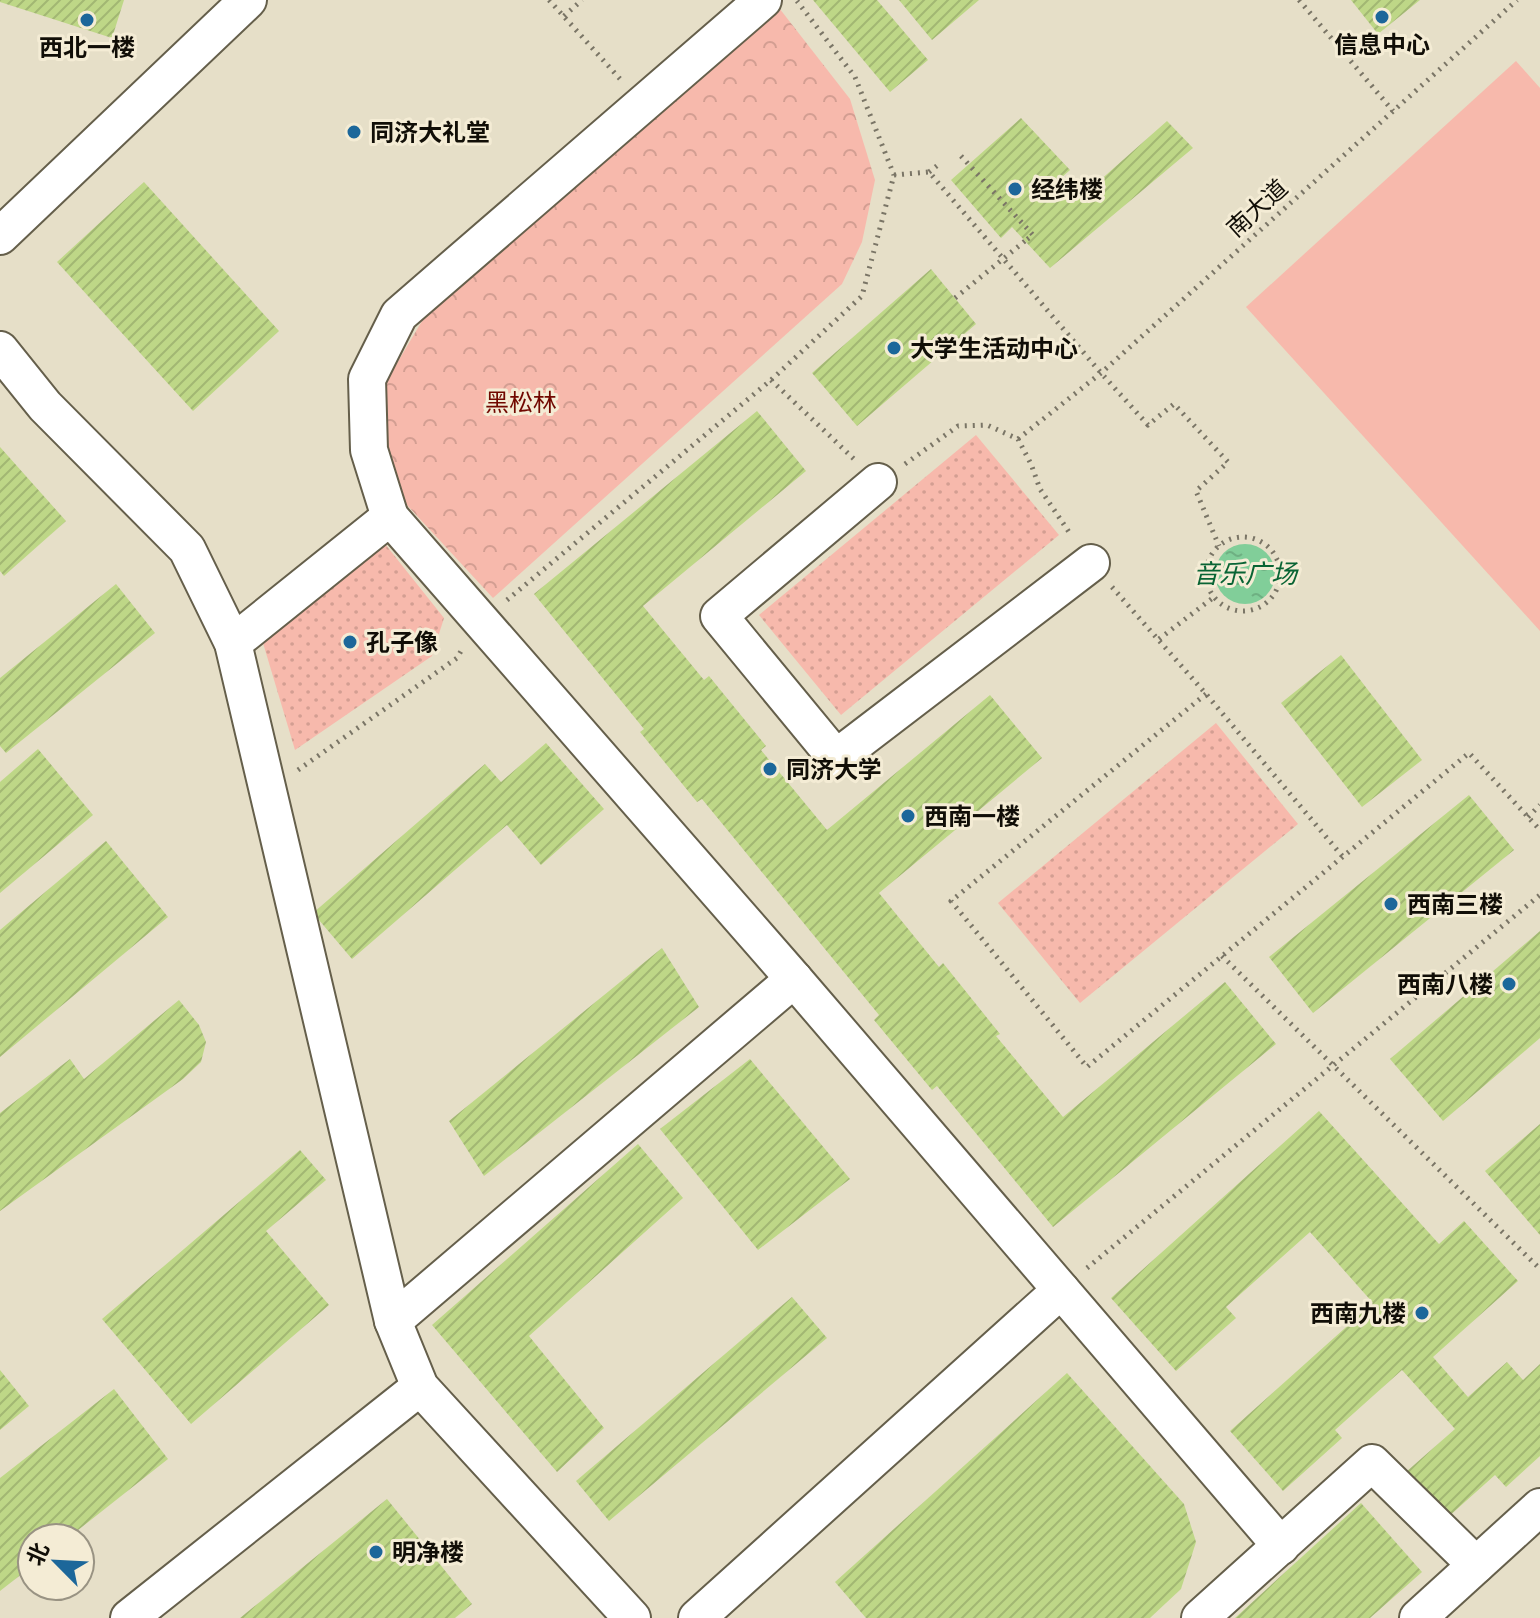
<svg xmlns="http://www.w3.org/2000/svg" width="1540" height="1618" font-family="'Asap Condensed','Noto Sans SC',sans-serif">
  <defs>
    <pattern id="grass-dots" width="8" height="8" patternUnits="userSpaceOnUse" patternTransform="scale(2)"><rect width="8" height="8" fill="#f7b9ac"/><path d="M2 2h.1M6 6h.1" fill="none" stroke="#d39e92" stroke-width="1.8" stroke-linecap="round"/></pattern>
    <pattern id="forest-crowns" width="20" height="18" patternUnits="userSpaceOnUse" patternTransform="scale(2)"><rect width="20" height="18" fill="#f7b9ac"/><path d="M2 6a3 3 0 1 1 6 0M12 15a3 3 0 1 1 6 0" fill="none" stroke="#d39e92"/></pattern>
    <pattern id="water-ripples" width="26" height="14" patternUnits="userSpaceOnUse" patternTransform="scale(2)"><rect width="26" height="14" fill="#81ce99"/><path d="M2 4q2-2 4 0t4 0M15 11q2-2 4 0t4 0" fill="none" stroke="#6eb082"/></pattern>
    <pattern id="building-hatch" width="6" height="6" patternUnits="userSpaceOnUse" patternTransform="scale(2)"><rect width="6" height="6" fill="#bed787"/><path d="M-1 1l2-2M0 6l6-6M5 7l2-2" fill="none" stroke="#a2b773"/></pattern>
  </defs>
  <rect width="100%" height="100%" fill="#e6dfc8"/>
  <g fill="url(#grass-dots)">
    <path d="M976,435L1059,535L841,715L759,615Z"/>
    <path d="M385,544L444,618L432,656L295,750L263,643Z"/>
    <path d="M1216,723L1298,824L1080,1003L998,903Z"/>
  </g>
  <path fill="url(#forest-crowns)" d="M776,4L850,99L875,180L862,242L842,284L493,598L407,505L385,454L384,385L422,321Z"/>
  <path fill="#f7b9ac" d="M1516,61L1540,88V631L1246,307Z"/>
  <circle fill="url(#water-ripples)" cx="1245" cy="574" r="30"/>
  <g fill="url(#building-hatch)">
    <path d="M0,0H124L112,38L0,2Z"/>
    <path d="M813,0H877L928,60L890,92Z"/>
    <path d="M899,0H979L932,40Z"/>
    <path d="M1351,0H1420L1378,34Z"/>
    <path d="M1021,118L1070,170L1061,178L1080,198L1167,121L1193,148L1050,268L1012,227L1001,238L951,180Z"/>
    <path d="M144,182L279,331L193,411L57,262Z"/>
    <path d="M931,269L976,324L857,426L812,373Z"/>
    <path d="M757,411L806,471L643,606L704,680L709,676L766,746L761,750L827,830L990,695L1042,758L879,893L939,967L943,963L1000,1034L996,1036L1063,1117L1225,982L1276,1044L1053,1227L937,1086L932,1090L874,1020L879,1015L702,799L697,802L640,732L644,729L534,594Z"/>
    <path d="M0,447L66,521L4,576L0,571Z"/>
    <path d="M116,584L155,633L6,753L0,746V678Z"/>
    <path d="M1341,655L1422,760L1362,807L1281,703Z"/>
    <path d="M546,743L604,809L541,865L507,825L352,959L313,913L485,764L501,782Z"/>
    <path d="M38,749L93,815L0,893V782Z"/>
    <path d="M1469,795L1514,850L1313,1013L1269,957Z"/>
    <path d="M106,841L168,917L0,1057V930Z"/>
    <path d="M1540,931V1038L1443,1121L1390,1059Z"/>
    <path d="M662,948L699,1007L484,1176L449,1121Z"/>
    <path d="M179,1000L199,1025L206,1042L201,1062L183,1079L0,1211V1113L70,1059L84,1079Z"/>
    <path d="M750,1059L850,1179L758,1250L660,1129Z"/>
    <path d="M1319,1111L1439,1244L1464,1221L1518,1281L1433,1357L1468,1397L1507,1362L1523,1380L1540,1364V1456L1506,1487L1495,1475L1447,1518L1406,1472L1455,1429L1402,1370L1335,1430L1342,1438L1283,1491L1230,1431L1373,1303L1310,1232L1226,1307L1236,1318L1176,1371L1111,1298Z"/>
    <path d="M1540,1124V1235L1485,1171Z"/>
    <path d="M638,1144L683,1198L529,1336L604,1428L557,1472L432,1325Z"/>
    <path d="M300,1150L326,1180L266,1231L329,1305L191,1424L102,1319Z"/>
    <path d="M792,1297L827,1338L609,1521L576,1481Z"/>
    <path d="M0,1370L29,1406L0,1430Z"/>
    <path d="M1067,1373L1184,1504L1196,1542L1181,1589L1150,1618H866L835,1582Z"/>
    <path d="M114,1389L168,1459L68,1538H32V1566L0,1591V1478Z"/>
    <path d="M387,1499L472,1604L455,1618H240Z"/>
    <path d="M1361,1503L1422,1572L1370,1618H1235Z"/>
  </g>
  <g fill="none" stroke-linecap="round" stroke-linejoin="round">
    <defs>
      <g id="minor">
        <path d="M0,236L248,0"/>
        <path d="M0,350L45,406L187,549L233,643L393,1321L420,1387L632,1618"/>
        <path d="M878,482L719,616L836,758L1091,563"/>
        <path d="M390,517L369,450L367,379L399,315L763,0"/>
        <path d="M233,643L390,517L794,979L1281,1546"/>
        <path d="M393,1321L794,979"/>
        <path d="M129,1618L420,1387"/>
        <path d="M697,1618L1061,1290"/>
        <path d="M1200,1618L1372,1463L1476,1565"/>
        <path d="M1418,1618L1540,1507"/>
      </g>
    </defs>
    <use href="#minor" stroke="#655f4b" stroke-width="40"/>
    <g stroke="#7a7566" stroke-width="5" stroke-dasharray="2 6" stroke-linecap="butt">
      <path d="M549,0L621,80"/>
      <path d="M1299,0L1393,111"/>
      <path d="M564,16L582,0"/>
      <path d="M961,156L1033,235L1025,241"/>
      <path d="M929,172L938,165"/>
      <path d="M894,175L929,172L1101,373L1148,425L1174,404L1228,462L1196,491L1219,546"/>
      <path d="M771,380L854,459"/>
      <path d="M1018,439L1101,373L1517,0"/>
      <path d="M905,464L958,426L987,425L1018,439L1031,464L1040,489L1071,535"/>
      <circle cx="1243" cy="574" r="37"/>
      <path d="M1112,587L1206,694L1343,857"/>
      <path d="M507,600L771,380L862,296L894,175L855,77L797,1"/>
      <path d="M1159,639L1214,597"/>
      <path d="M1206,694L951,901L1087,1067L1469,753L1540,830"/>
      <path d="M298,770L457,658L461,651"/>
      <path d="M1528,817L1540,805"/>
      <path d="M1222,956L1540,1269"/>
      <path d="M1087,1268L1540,895"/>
    </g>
    <use href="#minor" stroke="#fff" stroke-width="36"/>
    <path stroke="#7a7566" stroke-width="5" stroke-dasharray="2 6" stroke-linecap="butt" d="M955,298L1025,241"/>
  </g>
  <g fill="#1c679a" stroke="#f4ecd5" stroke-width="3">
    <circle cx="1382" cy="17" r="8"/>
    <circle cx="87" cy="20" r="8"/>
    <circle cx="354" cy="132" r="8"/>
    <circle cx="1015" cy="189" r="8"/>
    <circle cx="894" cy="348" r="8"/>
    <circle cx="350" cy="642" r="8"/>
    <circle cx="770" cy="769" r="8"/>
    <circle cx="908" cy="816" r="8"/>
    <circle cx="1391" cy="904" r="8"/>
    <circle cx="1509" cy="984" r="8"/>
    <circle cx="1422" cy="1313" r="8"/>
    <circle cx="376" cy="1552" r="8"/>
  </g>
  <g text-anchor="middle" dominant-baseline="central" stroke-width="6" stroke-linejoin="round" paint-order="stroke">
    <g font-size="24" font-weight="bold" fill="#110e07" stroke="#f4ecd5" text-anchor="start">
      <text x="1382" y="44" text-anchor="middle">信息中心</text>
      <text x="87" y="47" text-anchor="middle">西北一楼</text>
      <text x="370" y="132">同济大礼堂</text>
      <text x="1031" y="189">经纬楼</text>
      <text x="910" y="348">大学生活动中心</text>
      <text x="366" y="642">孔子像</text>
      <text x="786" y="769">同济大学</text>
      <text x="924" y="816">西南一楼</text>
      <text x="1407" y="904">西南三楼</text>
      <text x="1493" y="984" text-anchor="end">西南八楼</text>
      <text x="1406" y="1313" text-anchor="end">西南九楼</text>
      <text x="392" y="1552">明净楼</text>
    </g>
    <g font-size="24" fill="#110e07" stroke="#f4ecd5">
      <text transform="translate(1257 208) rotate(-42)">南大道</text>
    </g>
    <g font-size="24" fill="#710800" stroke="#f4ecd5">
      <text x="521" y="402">黑松林</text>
    </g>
    <g font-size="26" font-style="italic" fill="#096434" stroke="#f4ecd5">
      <text x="1245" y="574">音乐广场</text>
    </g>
  </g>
  <g transform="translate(56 1562) rotate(294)"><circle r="38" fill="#f4ecd5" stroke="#999383" stroke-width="2"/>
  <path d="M0-6L14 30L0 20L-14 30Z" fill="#1c679a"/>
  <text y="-12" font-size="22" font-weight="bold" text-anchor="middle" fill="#110e07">北</text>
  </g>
</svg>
